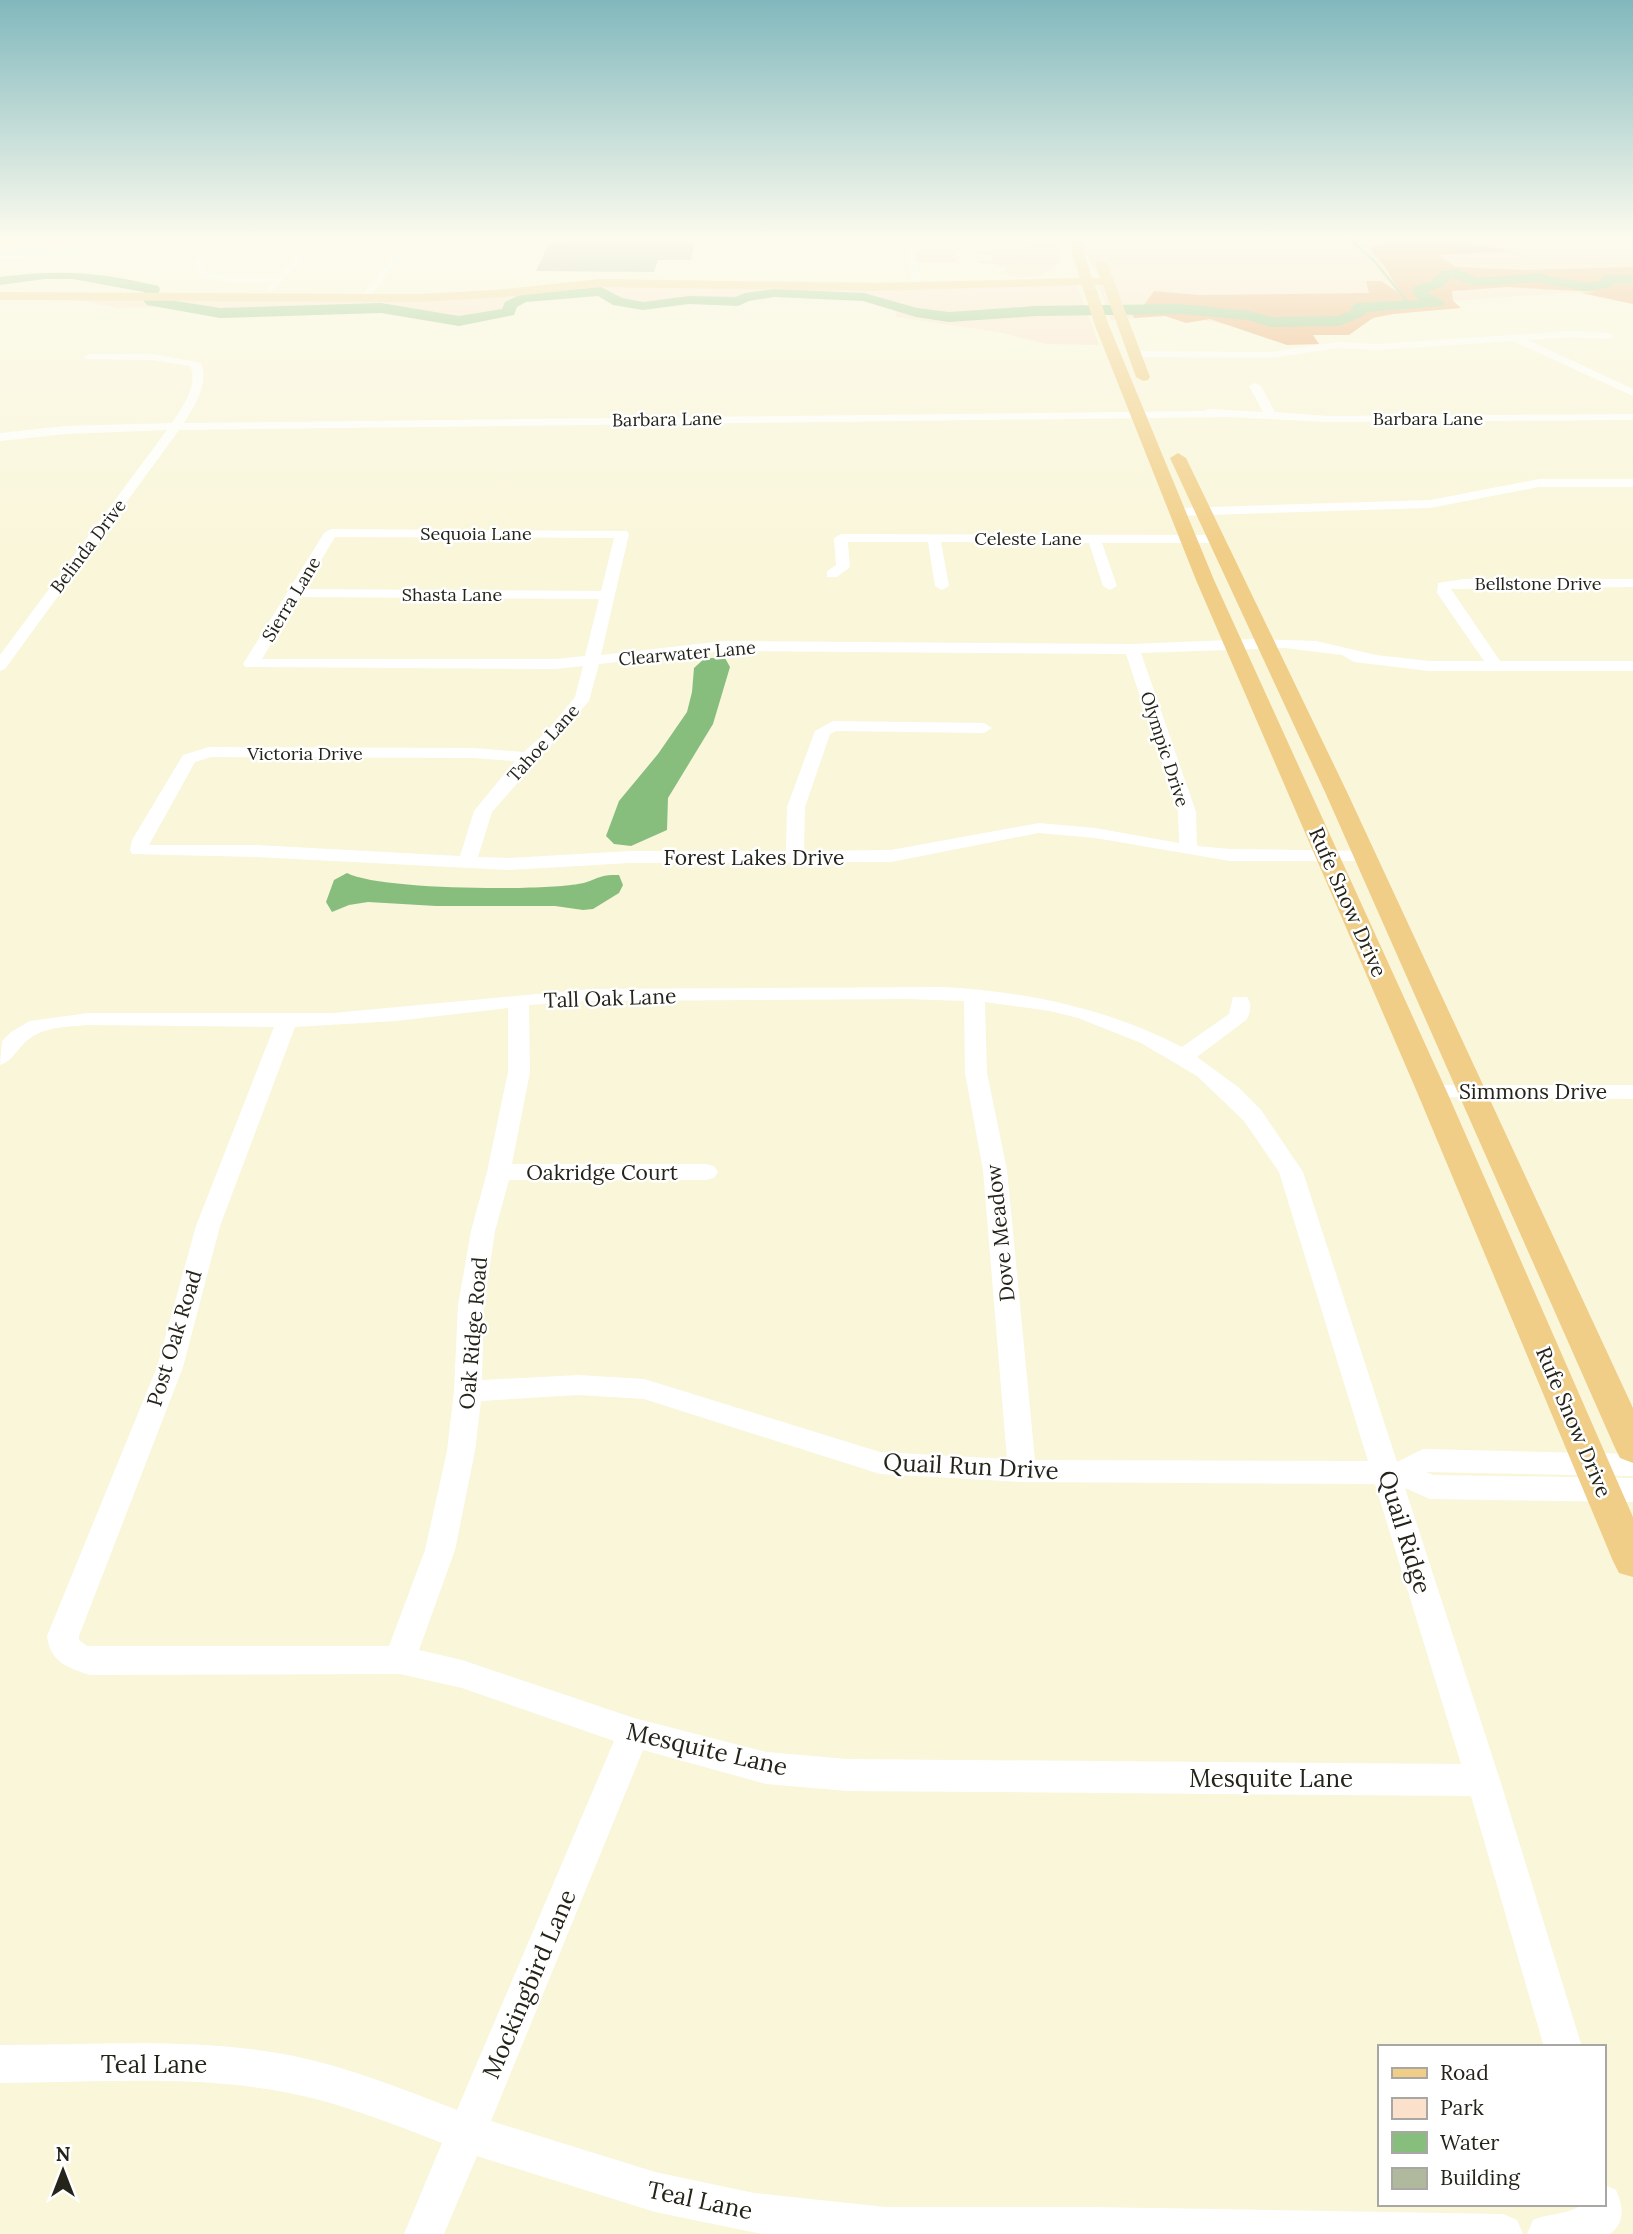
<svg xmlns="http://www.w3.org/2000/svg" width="1633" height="2234" font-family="Lora,serif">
  <rect width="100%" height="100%" fill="#f9f6da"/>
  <g fill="#fbe1cc">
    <path d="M1084,239H1633V293H1561L1454,301L1461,308L1390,314L1277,335L1178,315L1111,320L1098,284H1103C1097,268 1083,257 1084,239Z"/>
    <path d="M1028,245H1060V262C1047,277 1029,278 1009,276L1005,270L1009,268L996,266L999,265L997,264L978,263L977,261L994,259L991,255L974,254L973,251L955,252V256L952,257L956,258L957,263L916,262L915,251H1024Z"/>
    <path d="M1077,285L1099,345L1046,344L998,332L895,317L898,306L864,297L774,293L745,297L738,302L689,300L643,306L618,302L601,291L522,298L510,305L509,312L503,314L459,321L381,308L319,312L220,313L171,307L117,308L79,300L355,299L585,286Z"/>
  </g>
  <path fill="#eaa76f" d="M1443,240L1516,251L1438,255L1456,267L1526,270L1633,267V304L1581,293L1596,292L1507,287L1452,291L1453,301L1461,308L1393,314L1373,318L1349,335H1313L1319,344L1287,345L1210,319L1186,323L1165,316L1134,318L1129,305H1144L1154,291L1199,295L1369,293L1366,281H1381L1401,294L1385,267L1369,248L1398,241Z"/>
  <g fill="#88be7d">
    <path d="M705,658H725L730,667L713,724L668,798L667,830L631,846L614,844L606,836L619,801L658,754L687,712L692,692L694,668Z"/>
    <path d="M347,873C379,890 539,891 578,884C596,881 597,874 619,875L623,885L619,893L593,909L583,910L555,906H436L368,902L349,905L332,912L326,902L334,880Z"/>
  </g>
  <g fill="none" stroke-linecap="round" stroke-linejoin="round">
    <path stroke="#88be7d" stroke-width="2.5" d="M1350,239L1376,263L1409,304"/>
    <path fill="#88be7d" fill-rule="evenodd" d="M1457,269L1478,278L1540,273L1550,277L1586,283L1600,281L1603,275H1633V283H1614L1612,287L1586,291L1537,282L1476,286L1451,278L1442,287L1427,292L1445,303L1443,306L1366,312L1363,316L1339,326L1271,327L1248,320L1181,314L1036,316L949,322L916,317L863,301L774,297L749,301L738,306L689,304L643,310L613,305L598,296L526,302L517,307L514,315L459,326L381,313L220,318L147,305L141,298L144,292L73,279H45L0,285V277C58,269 101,272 158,286L160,289L157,298L220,308L381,303L459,316L502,309L505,302L522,294L601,287L622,298L643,302L689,296L735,297L745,293L774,289L864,293L917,308L949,312L1036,306L1181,304L1249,311L1271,317L1337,316L1350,311L1353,305L1358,303L1420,300L1413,294V287L1432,281L1442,271Z"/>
  </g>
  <path fill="#b0b89e" d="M695,242L691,260H658L654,272L536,271L549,243Z"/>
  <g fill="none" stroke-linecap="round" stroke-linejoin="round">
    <g fill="#fff" fill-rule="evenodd">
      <path d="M120,239H131L102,253L0,258V252L100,247Z"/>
      <path d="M219,239H228L203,263L207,272L224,275L278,276L313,239H322L271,292L266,289L273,282L224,281L200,276L193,263Z"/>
      <path d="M406,239H415L368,299H362V295Z"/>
      <path d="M905,239H913L921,288L913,286Z"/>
      <path d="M1571,331L1609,333L1614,336L1609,339L1571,337L1528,340L1633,389V396L1513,341L1377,350L1338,348L1271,358L1136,357L1131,354L1136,351L1271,352L1338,342L1377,344Z"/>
      <path d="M89,354H153L201,363C209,384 195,405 184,423L1204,411L1209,409L1263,412L1249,386L1255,383L1261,386L1275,412L1327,416L1633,414V420L1327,422L1228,417L179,430L5,669L0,671V655L167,430L66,434L0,441V433L66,426L172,423C182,408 199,384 190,366L153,360L85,359L84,357Z"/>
      <path d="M1539,479H1633V487H1539L1430,508L1179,516L1172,512L1179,508L1430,500Z"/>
      <path d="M331,529L627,531L629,534L601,655L724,641L1132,644L1253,639L1316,641L1376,655L1429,661H1484L1437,593L1438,583L1464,579H1633V587L1451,589L1500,661H1633V671H1429L1354,662L1342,655L1285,648L1141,653L1196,812L1197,846L1230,849L1371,851L1373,855L1371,859L1364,861H1230L1095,838L1039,833L891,862L630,863L509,870L255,857L132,854L130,850L132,840L183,755L209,747L473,748L524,752L547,731L575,697L583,666L556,669L246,667L243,664L324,533ZM335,537L614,538L601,591L304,589ZM299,597L599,599L585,656L556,659H262ZM724,651L1126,654L1178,812L1179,843L1095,828L1039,823L891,850L804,851L805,807L830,734L836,731L984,733L992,728L984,723L833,721L815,731L787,807L786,851H630L509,858L478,857L492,812L589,701L599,664ZM211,757L473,758L515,761L474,811L460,856L255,845H149L195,762Z"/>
      <path d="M841,534L1215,535L1222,539L1215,543H1102L1117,586L1110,590L1103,586L1089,543L941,542L949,586L942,590L935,586L928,542H848L850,567L837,577H827V571L836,565L834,538Z"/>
      <path d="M944,987C1028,992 1106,1008 1182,1047L1229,1014L1233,997H1247C1252,1003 1251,1014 1246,1020L1197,1057L1238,1087L1261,1110L1303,1172L1397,1462L1423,1449L1633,1454V1476L1426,1472L1433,1475L1633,1478V1502L1430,1499L1405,1488L1500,1780L1582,2047H1544L1471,1796L848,1791L766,1784L643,1750L491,2121L655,2172L754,2193L885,2207H1094L1503,2214L1517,2220L1523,2234H762L655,2212L477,2156L444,2234H404L442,2143C393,2124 341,2103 289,2093C195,2074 96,2083 0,2083V2045C96,2045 194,2037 289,2055C346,2066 402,2089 457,2110L614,1741L462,1688L400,1674L90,1675C68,1668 50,1662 47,1636L157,1367L196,1226L274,1027L88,1025C68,1027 46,1026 29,1039C18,1047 13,1061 0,1065L2,1041L11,1032L30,1021L88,1013H333L590,989ZM907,999L964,1001L965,1073L983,1170L1007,1459L880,1452L644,1379L578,1375L482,1380L484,1305L495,1231L509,1180H706L714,1178L718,1172L714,1166L706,1164H512L530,1072L529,1005L590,1001ZM985,1002L1050,1011L1078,1018L1141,1043L1197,1076L1244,1121L1279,1172L1368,1461L1035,1460L1007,1170L987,1073ZM508,1008V1072L487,1172L471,1231L458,1305L454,1391L447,1451L425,1550L389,1646H87L79,1640V1636L183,1367L220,1226L295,1027L396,1021ZM578,1395L644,1399L880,1474L1022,1482L1375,1484L1461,1764L848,1759L766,1752L634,1718L462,1660L419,1650L455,1550L475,1451L481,1401Z"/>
      <path d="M1432,1085H1633V1099L1424,1097L1421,1092L1424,1087Z"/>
      <path d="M1603,2184L1616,2190C1623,2206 1626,2222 1610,2234H1527L1533,2220C1548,2213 1570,2215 1582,2204H1603Z"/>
    </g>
    <g fill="#f1ce87" fill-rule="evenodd">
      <path d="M1072,239H1084V253L1092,278H1100L1095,263L1097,260L1107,263L1150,377L1148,380L1143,381L1136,377L1103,285H1095L1108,323L1214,580L1447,1092L1633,1517V1577L1619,1573L1613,1561L1417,1092L1196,580L1094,323L1082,285L876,291L600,287L495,298L418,302L0,300V292L418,294L495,290L600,279L876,283L1080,278L1072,253Z"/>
      <path d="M1178,453L1186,458L1347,792L1633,1408V1463L1620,1458L1615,1448L1325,792L1170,458Z"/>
    </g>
  </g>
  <linearGradient id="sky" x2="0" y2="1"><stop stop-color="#81b8bd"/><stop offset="0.43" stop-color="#fcfbee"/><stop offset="1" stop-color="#fcfbee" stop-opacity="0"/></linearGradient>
  <rect width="1633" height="552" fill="url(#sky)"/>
  <g text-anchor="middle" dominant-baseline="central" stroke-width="5" stroke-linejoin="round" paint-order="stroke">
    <g font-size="18" fill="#25241a" stroke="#fff">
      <text x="1428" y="418">Barbara Lane</text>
      <text transform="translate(667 419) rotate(-1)">Barbara Lane</text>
      <text x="476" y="533">Sequoia Lane</text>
      <text x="1028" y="538">Celeste Lane</text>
      <text transform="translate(88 546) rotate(-53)">Belinda Drive</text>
      <text x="1538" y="583">Bellstone Drive</text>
      <text x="452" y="594">Shasta Lane</text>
      <text transform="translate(291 599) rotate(-59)">Sierra Lane</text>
      <text transform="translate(687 653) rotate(-5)">Clearwater Lane</text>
      <text transform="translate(543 743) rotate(-48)">Tahoe Lane</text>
      <text transform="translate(1165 749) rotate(72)">Olympic Drive</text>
      <text x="305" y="753">Victoria Drive</text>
    </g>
    <g font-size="21" fill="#25241a" stroke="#fff">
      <text x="754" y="857">Forest Lakes Drive</text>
      <text transform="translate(1348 902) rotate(66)">Rufe Snow Drive</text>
      <text transform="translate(610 998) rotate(-2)">Tall Oak Lane</text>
      <text x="1533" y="1091">Simmons Drive</text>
      <text x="602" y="1172">Oakridge Court</text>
      <text transform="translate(1000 1233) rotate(-96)">Dove Meadow</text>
      <text transform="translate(473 1333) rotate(-85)">Oak Ridge Road</text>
      <text transform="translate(174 1338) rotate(-73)">Post Oak Road</text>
      <text transform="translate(1574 1422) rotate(67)">Rufe Snow Drive</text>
    </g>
    <g font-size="24" fill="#25241a" stroke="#fff">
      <text transform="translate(971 1466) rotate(3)">Quail Run Drive</text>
      <text transform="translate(1405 1532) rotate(73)">Quail Ridge</text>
      <text transform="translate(707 1749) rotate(13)">Mesquite Lane</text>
      <text x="1271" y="1778">Mesquite Lane</text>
      <text transform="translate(529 1984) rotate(-67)">Mockingbird Lane</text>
      <text x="154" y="2064">Teal Lane</text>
      <text transform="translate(700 2200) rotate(12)">Teal Lane</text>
    </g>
  </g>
  <rect x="1378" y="2045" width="228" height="161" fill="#ffffff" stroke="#a8a7a3" stroke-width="2"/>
  <rect x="1392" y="2068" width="35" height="10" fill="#f1ce87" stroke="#a8a7a3" stroke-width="2"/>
  <text x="1440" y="2080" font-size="21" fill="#25241a">Road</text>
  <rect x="1392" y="2098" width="35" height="21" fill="#fbe1cc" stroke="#a8a7a3" stroke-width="2"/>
  <text x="1440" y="2115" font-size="21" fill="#25241a">Park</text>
  <rect x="1392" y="2132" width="35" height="21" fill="#88be7d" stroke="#a8a7a3" stroke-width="2"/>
  <text x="1440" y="2150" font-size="21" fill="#25241a">Water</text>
  <rect x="1392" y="2168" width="35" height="21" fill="#b0b89e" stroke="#a8a7a3" stroke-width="2"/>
  <text x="1440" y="2185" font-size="21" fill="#25241a">Building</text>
  <g transform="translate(63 2171)" stroke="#ffffff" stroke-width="5" paint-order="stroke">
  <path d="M0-5L12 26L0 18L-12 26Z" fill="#25241a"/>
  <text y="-10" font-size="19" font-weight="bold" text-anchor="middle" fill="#25241a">N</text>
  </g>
</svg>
